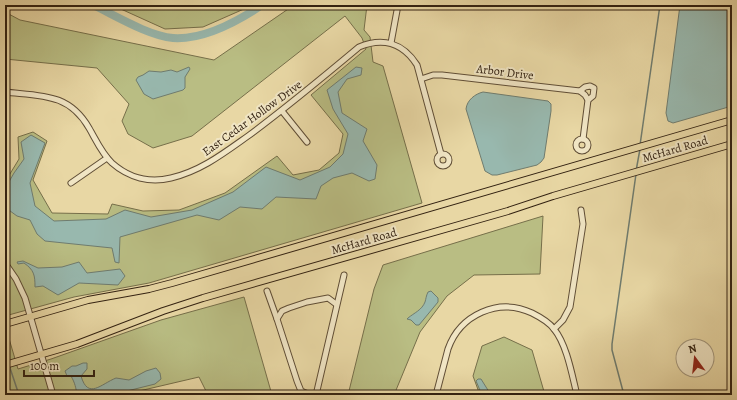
<svg xmlns="http://www.w3.org/2000/svg" width="737" height="400" font-family="Alegreya,serif">
  <rect width="100%" height="100%" fill="#e8d7a4"/>
  <filter id="stains"><feTurbulence type="fractalNoise" baseFrequency=".005" numOctaves="4"/><feColorMatrix values="0 0 0 0 .2 0 0 0 0 .09 0 0 0 0 .02 0 0 0 .5 -.17"/></filter>
  <radialGradient id="worn" r=".72"><stop offset=".6" stop-color="#630" stop-opacity="0"/><stop offset="1" stop-color="#630" stop-opacity=".3"/></radialGradient>
  <g fill="#b9bd83" stroke="#766f4a">
    <path d="M112,5H253L203,27L165,29Z"/>
    <path d="M294,5H367L364,30L370,37L373,62L383,66L422,203L149,283L74,297L5,316V215L6,214L5,182L19,159L18,137L33,132L47,141L33,180L52,213L108,214L112,204L143,211L179,210L225,193L277,156L293,175L319,170L339,153L343,134L311,95L366,49L362,38L345,16L192,136L153,148L128,134L122,121L129,104L97,68L5,59V12L20,20L214,60Z"/>
    <path d="M543,216L540,274L474,275L447,296L420,332L394,395H348L374,289L383,265Z"/>
    <path d="M244,297L272,395H208L199,377L122,395H5V325L18,369L51,359L161,320Z"/>
    <path d="M504,337L532,350L545,395H480L473,376L482,346Z"/>
  </g>
  <g fill="#98b8ae" stroke="#6f7c6f">
    <path d="M680,5H732V106L673,123L668,121L666,113Z"/>
    <path d="M189,67L190,69L185,77V88L183,90L153,99L144,94L136,80L138,77L143,75L149,71L161,72L171,70L177,72Z"/>
    <path d="M356,67L362,68L361,75L347,79L338,92L342,113L367,129L363,141L377,165L375,179L369,181L352,173L333,178L321,186L316,199L276,197L262,209L240,207L219,220L197,215L120,237L119,263L115,262L112,248L45,241L37,234L30,220L17,216L6,208V187L14,173L24,159L21,142L31,135L45,143L30,183L35,206L54,221L106,219L125,210L151,217L192,210L233,192L266,167L300,180L330,167L343,154L348,134L333,109L327,90Z"/>
    <path d="M483,92L548,101L551,104V111L544,158L541,162L537,165L497,175H492L485,171L466,109C467,100 475,94 483,92Z"/>
    <path d="M23,261L38,268L62,267L79,262L87,273L120,269L125,276L118,285L79,283L58,295L43,286L35,287C35,275 34,270 24,263L18,264L17,262Z"/>
    <path d="M431,291L438,298V302L419,325H416L411,320L407,319L408,318C414,313 422,310 425,302C426,299 426,296 428,292Z"/>
    <path d="M83,363H87V369L81,376C88,400 101,384 116,378L129,380L146,371L156,368L160,373L161,379L155,384L111,395H77C76,388 75,383 71,376H67L65,371L72,366H76Z"/>
    <path d="M478,379H481L491,395H482L476,381Z"/>
  </g>
  <g fill="none" stroke-linecap="round" stroke-linejoin="round">
    <g stroke="#6f7c6f" stroke-width="1.5">
      <path d="M640,145L660,5"/>
      <path d="M636,171L640,149"/>
      <path d="M5,344C8,350 6,356 8,362"/>
      <path d="M9,365L19,395"/>
      <path d="M624,395L612,350V344L636,174"/>
    </g>
    <path stroke="#98b8ae" stroke-width="8" d="M93,5C116,16 149,36 173,38C203,40 238,21 262,5"/>
    <defs>
      <g id="minor">
        <path d="M391,43L398,5"/>
        <path d="M421,79L433,75H442L580,91L585,95L588,100L583,139"/>
        <path d="M580,91L585,87L590,86L594,88L593,96L588,100"/>
        <path d="M5,92C41,96 69,93 89,128C96,140 102,154 112,163C129,178 150,183 171,178C201,171 224,153 248,136C286,108 322,78 359,47C383,37 403,43 417,65L441,154"/>
        <path d="M282,111L307,142"/>
        <circle cx="582" cy="145" r="6"/>
        <circle cx="443" cy="160" r="6"/>
        <path d="M71,183L107,158"/>
        <path d="M5,263L16,279L25,298L53,395"/>
        <path d="M267,291L277,319"/>
        <path d="M554,329L563,320L570,307L583,224L581,210"/>
        <path d="M316,395L308,394L301,391L297,381L277,319L282,311L289,308L307,302L328,298L336,304"/>
        <path d="M316,395L344,275"/>
        <path d="M436,395L448,349C460,315 498,297 532,313C540,317 549,322 554,329C567,345 572,375 577,395"/>
      </g>
      <g id="major">
        <path d="M5,324L88,300L149,289L172,283L732,120"/>
        <path d="M5,365L77,344L163,311L203,298L508,211L553,196L732,144"/>
      </g>
    </defs>
    <use href="#minor" stroke="#604e36" stroke-width="7"/>
    <use href="#major" stroke="#322111" stroke-width="8"/>
    <use href="#minor" stroke="#f0e5c4" stroke-width="5"/>
    <use href="#major" stroke="#e8d7a4" stroke-width="6"/>
  </g>
  <g text-anchor="middle" dominant-baseline="central" stroke-width="4" stroke-linejoin="round" paint-order="stroke">
    <g font-size="12" fill="#322111" stroke="#f0e5c4">
      <text transform="translate(505 72) rotate(7)">Arbor Drive</text>
      <text transform="translate(252 118) rotate(-36)">East Cedar Hollow Drive</text>
      <text transform="translate(675 149) rotate(-16)">McHard Road</text>
      <text transform="translate(364 241) rotate(-16)">McHard Road</text>
    </g>
  </g>
  <rect width="737" height="400" fill="none" stroke="#e8d7a4" stroke-width="20"/>
  <rect x="6" y="6" width="725" height="388" fill="none" stroke="#322111" stroke-width="2"/>
  <rect x="10" y="10" width="717" height="380" fill="none" stroke="#322111"/>
  <g transform="translate(695 358) rotate(345)"><circle r="19" fill="#f0e5c4" stroke="#a4977c"/>
  <path d="M0-3L7 15L0 10L-7 15Z" fill="#8f2418"/>
  <text y="-6" font-size="11" font-weight="bold" text-anchor="middle" fill="#322111">N</text>
  </g>
  <path d="M24 370v6h70v-6" fill="none" stroke="#322111" stroke-width="2"/>
  <text x="30" y="370" font-size="12" fill="#322111" stroke="#f0e5c4" stroke-width="3" paint-order="stroke">100 m</text>
  <rect width="100%" height="100%" filter="url(#stains)"/>
  <rect width="100%" height="100%" fill="url(#worn)"/>
</svg>
